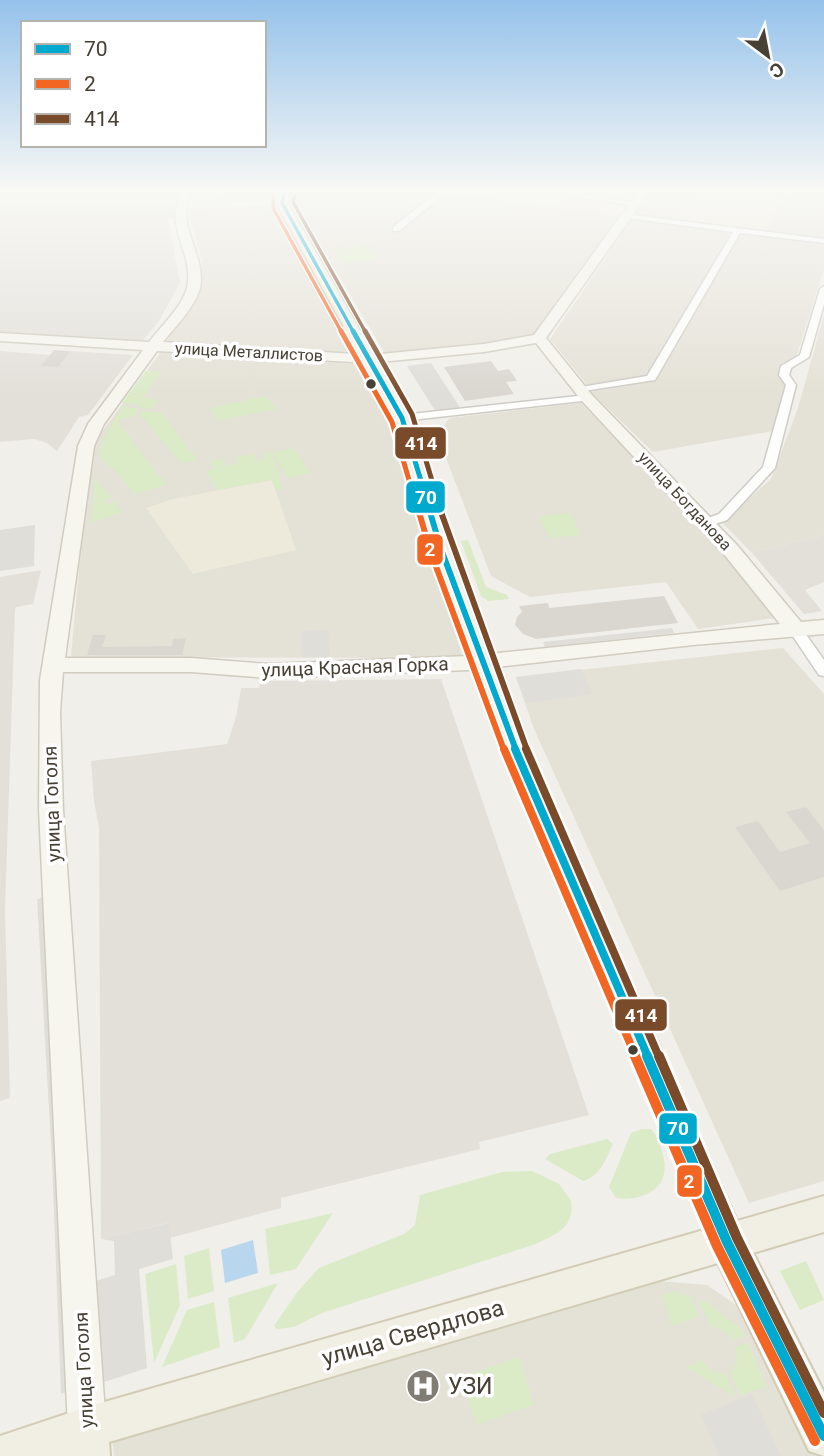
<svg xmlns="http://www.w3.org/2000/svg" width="824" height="1456" font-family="Roboto,sans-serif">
  <rect width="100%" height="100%" fill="#f0efe9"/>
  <g fill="#e4e1d6">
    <path d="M220,192H279L274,201L212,204Z"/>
    <path d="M302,192H450L618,216L536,337L386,355L295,202Z"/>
    <path d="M650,192H824V240L631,215Z"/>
    <path d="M275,204L358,356L165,345L201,278L202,260L187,209Z"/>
    <path d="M632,219L730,233L648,378L589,387L550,339Z"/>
    <path d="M741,232L824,244V269L773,431L653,452L591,392L656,381Z"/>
    <path d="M824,315V535L752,553L715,515L742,505L771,479L798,408Z"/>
    <path d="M161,352L355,364L385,416L463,658L71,657L89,458L93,444Z"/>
    <path d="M581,403L691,516L781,617L698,629L666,582L530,597L491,576L437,434L450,418Z"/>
    <path d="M783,648L824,694V1181L749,1203L534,729L516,677Z"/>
    <path d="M659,1281L707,1285L746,1312L816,1456H114L112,1436Z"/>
  </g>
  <path fill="#f3ebdb" d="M450,192H549L626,203L618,216Z"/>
  <g fill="#e3e0da">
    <path d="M0,192H181L172,204L175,218L168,219L180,283L159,321L140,344L0,333Z"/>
    <path d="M54,350L133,355L88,415L79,417L57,451L47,443L34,439L0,442V351L50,355Z"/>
    <path d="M824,535V582L805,590L822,611L804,614L752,553Z"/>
    <path d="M41,570L33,604L16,607L15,610L5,910L10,1098L0,1101V577Z"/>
    <path d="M441,679L589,1115L479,1142L480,1149L281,1198V1208L170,1238L168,1223L101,1239L99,828L94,801L91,761L227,744L236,717L241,688H259L261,681Z"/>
  </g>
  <g fill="#eeeadb">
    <path d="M693,192H785L765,232L673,220Z"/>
    <path d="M272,480L296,550L193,574L146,508L173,499Z"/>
  </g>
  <g fill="#dbebc8">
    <path d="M368,245L378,259L342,263L333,249Z"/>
    <path d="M146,371L161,372L143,398L158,400L153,408L144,409L138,405L122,403Z"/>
    <path d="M267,396L276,409L217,421L210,408Z"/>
    <path d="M121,406L139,409L137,415L117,421L167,485L135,494L115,470L100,458L101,444Z"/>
    <path d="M143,411L162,413L198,460L181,463L141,415Z"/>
    <path d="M294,448L311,473L289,478L272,453Z"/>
    <path d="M270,451L280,473L278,474L282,489L275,490L272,480L217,490L206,472L214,469L210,462L222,459L227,466L238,463L234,457L254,454L256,461L266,459L265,452Z"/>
    <path d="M95,477L112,498L104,501L107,504L115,502L122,512L91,523Z"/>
    <path d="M571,513L581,535L549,538L540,516Z"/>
    <path d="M468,540L486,587L507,595L509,599L488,601L481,596L461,541Z"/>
    <path d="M642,1129H651C658,1137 660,1145 663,1155C672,1187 645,1202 616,1198L609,1187L631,1133Z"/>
    <path d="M607,1139L613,1144C605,1160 601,1176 583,1181L545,1159L550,1154Z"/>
    <path d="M532,1171L559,1184L571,1201C575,1228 556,1234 536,1244L322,1313L294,1327L277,1329L274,1326L298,1291L319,1268L404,1234L415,1225L420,1195L502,1172Z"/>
    <path d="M333,1213L296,1269L270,1275L265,1229Z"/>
    <path d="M209,1248L214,1291L188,1299L184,1256Z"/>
    <path d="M806,1261L824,1300L800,1310L780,1271Z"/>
    <path d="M176,1264L180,1305L154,1363L145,1274Z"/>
    <path d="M278,1283L245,1339L234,1343L228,1298Z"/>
    <path d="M675,1291L691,1297L699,1317L672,1326L661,1295Z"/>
    <path d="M698,1300L706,1302L742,1329L745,1336L733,1340L722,1330L710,1325Z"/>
    <path d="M214,1302L220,1347L162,1367L187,1310Z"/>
    <path d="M749,1343L767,1387L740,1395L730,1372L737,1363L736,1347Z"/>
    <path d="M520,1357L534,1405L476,1425L464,1376Z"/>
    <path d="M702,1360L712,1371L725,1374L736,1397L686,1367Z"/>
  </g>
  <g fill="#dfded9">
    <path d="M431,363L461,409L436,412L407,366Z"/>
    <path d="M35,525L34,566L0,571V530Z"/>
    <path d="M672,628L674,633L545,647L543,642Z"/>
    <path d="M328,630L330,657H303L300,635L304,631Z"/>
    <path d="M581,669L592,694L526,703L516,677Z"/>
    <path d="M57,894L85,1386L61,1394L52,1162L37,899Z"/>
    <path d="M169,1223L173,1259L139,1269L147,1368L101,1383L96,1281L115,1275L114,1241L101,1239Z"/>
    <path d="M752,1394L781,1456H719L701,1415Z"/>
  </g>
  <path fill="#b9d6ef" d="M253,1240L258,1273L225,1283L221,1250Z"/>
  <g fill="#dad7d1">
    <path d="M54,350L70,352L58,367L41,366Z"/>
    <path d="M491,361L498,371L509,369L517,381L506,382L514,394L465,401L444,367Z"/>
    <path d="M664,596L678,623L536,639L523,634L515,625L517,617L522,612L519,606L548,603L549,608Z"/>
    <path d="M93,635H106L102,647L172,646L173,639L186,638L182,655H87Z"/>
    <path d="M806,807L824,830V877L780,891L735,827L758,821L780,852L810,843L786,812Z"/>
  </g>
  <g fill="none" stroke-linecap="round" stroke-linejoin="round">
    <defs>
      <g id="street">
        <path d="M438,192H447L399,231H393V227Z"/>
        <path d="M549,192H570L640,204L636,206Z"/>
        <path d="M624,214L824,239V243L740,233L655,380L577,392L576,390L581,387L647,376L733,232L627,218Z"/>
        <path d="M824,286V304L809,357L791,368L789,375L796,385L775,468L727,520L707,527L703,526V520L719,514L763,467L786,385L779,375L781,366L800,355L820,289Z"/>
        <path d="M587,395L592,398L591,400L402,421L397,418L402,415Z"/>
        <path d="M795,624L800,626L824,660V676L819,675L788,629Z"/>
      </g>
      <path id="secondary" d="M182,192H192C173,225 207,254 200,288C195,307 175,327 163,342L370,355L484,344L534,335L638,192H649L546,338L592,395L737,545L801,622L824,620V634L693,645L469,670L268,678L191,672H63L60,712L63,809L106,1428L101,1442L87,1447L73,1442L68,1428L39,809L40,680L78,446L88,424L143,350L0,341V333L149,342C161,326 182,307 187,288C195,254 162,225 182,192ZM536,343L582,401L723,553L780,624L469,656L268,664L191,658H65L94,446L104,424L157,351L370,363L484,352Z"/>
      <path id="primary" d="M279,192H291L288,203L410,418L451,549L530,754L737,1221L824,1196V1232L753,1253L824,1392V1456L809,1451L718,1263L109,1442L110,1456H0V1436L87,1407L704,1230L504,754L431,549L394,418L276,203Z"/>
    </defs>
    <use href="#street" stroke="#ceccc6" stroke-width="3"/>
    <use href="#secondary" stroke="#d0ccc0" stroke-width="3"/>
    <use href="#primary" stroke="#d2ccb6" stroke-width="4"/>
    <use href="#street" fill="#fdfdfc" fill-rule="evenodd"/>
    <use href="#secondary" fill="#f6f5ee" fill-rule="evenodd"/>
    <use href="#primary" fill="#f1eee3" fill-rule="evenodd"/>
    <defs>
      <path id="bus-1-far4" d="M285,192L282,203L354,333"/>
      <path id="bus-1-far3" d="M353,331L402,418L431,514"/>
      <path id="bus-1-far2" d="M430,512L441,549L516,750"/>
      <path id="bus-1-far1" d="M515,749L648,1057"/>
      <path id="bus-1" d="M647,1056L727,1242L824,1436"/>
      <path id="bus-2-far4" d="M274,192L273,208L342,333"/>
      <path id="bus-2-far3" d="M341,331L392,422L419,514"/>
      <path id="bus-2-far2" d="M419,512L431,553L504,750"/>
      <path id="bus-2-far1" d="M504,749L636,1057"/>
      <path id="bus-2" d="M635,1056L717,1246L815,1441"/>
      <path id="bus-3-far4" d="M295,195L293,202L366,333"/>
      <path id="bus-3-far3" d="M365,331L412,414L442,514"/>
      <path id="bus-3-far2" d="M441,512L527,750"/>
      <path id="bus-3-far1" d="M526,749L659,1057"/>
      <path id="bus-3" d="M659,1056L737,1238L824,1413"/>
    </defs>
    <use href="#bus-1-far4" stroke="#fff" stroke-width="6"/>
    <use href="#bus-1-far3" stroke="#fff" stroke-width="9"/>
    <use href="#bus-1-far2" stroke="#fff" stroke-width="10"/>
    <use href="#bus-1-far1" stroke="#fff" stroke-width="13"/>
    <use href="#bus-1" stroke="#fff" stroke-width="16"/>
    <use href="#bus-2-far4" stroke="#fff" stroke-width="6"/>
    <use href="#bus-2-far3" stroke="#fff" stroke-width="9"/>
    <use href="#bus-2-far2" stroke="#fff" stroke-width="10"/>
    <use href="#bus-2-far1" stroke="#fff" stroke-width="13"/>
    <use href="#bus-2" stroke="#fff" stroke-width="16"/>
    <use href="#bus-3-far4" stroke="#fff" stroke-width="6"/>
    <use href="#bus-3-far3" stroke="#fff" stroke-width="9"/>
    <use href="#bus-3-far2" stroke="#fff" stroke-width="10"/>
    <use href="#bus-3-far1" stroke="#fff" stroke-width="13"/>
    <use href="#bus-3" stroke="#fff" stroke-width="16"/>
    <use href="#bus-1-far4" stroke="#00a9ce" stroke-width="3.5"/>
    <use href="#bus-1-far3" stroke="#00a9ce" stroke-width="5"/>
    <use href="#bus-1-far2" stroke="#00a9ce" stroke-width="6"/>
    <use href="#bus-1-far1" stroke="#00a9ce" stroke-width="8"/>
    <use href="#bus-1" stroke="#00a9ce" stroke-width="10"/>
    <use href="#bus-2-far4" stroke="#f26522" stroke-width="3.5"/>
    <use href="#bus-2-far3" stroke="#f26522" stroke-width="5"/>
    <use href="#bus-2-far2" stroke="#f26522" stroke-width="6"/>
    <use href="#bus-2-far1" stroke="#f26522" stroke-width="8"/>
    <use href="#bus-2" stroke="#f26522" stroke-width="10"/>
    <use href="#bus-3-far4" stroke="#7a4b2a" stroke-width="3.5"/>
    <use href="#bus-3-far3" stroke="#7a4b2a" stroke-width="5"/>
    <use href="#bus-3-far2" stroke="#7a4b2a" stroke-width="6"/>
    <use href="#bus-3-far1" stroke="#7a4b2a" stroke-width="8"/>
    <use href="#bus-3" stroke="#7a4b2a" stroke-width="10"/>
  </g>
  <linearGradient id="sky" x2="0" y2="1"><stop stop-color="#95c2eb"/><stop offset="0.48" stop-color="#f8f8f5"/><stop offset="1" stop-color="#f8f8f5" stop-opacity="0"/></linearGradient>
  <rect width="824" height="396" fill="url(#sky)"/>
  <defs>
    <symbol id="hospital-disc" viewBox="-11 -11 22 22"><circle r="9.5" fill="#827d74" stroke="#fff"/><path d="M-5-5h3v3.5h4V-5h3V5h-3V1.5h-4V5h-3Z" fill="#fff"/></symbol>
  </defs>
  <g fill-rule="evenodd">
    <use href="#hospital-disc" x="404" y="1367" width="38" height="38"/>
  </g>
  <g fill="#464035" stroke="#fff" stroke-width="2.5">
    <circle cx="371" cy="384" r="6"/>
    <circle cx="633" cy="1050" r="6"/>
  </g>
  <g text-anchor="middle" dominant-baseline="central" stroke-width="7" stroke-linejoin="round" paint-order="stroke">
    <g font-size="16" fill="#464035" stroke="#fff">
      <text transform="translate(249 352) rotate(3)">улица Металлистов</text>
      <text transform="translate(685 501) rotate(47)">улица Богданова</text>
    </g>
    <g font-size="19" fill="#464035" stroke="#fff">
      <text transform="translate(355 667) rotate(-2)">улица Красная Горка</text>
      <text transform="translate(52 804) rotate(-92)">улица Гоголя</text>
      <text transform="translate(84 1370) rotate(-93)">улица Гоголя</text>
    </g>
    <g font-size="23" fill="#464035" stroke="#fff">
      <text transform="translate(413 1333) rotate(-16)">улица Свердлова</text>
    </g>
    <g font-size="23" fill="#464035" stroke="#fff" text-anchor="start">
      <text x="448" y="1386">УЗИ</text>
    </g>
  </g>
  <g stroke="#fff" stroke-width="2.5">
    <rect x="394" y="426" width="53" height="34" rx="7" fill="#7a4b2a"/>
    <rect x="405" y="480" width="41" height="34" rx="7" fill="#00a9ce"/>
    <rect x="416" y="533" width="28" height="33" rx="7" fill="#f26522"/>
    <rect x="614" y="998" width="54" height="34" rx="7" fill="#7a4b2a"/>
    <rect x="658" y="1112" width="40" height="33" rx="7" fill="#00a9ce"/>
    <rect x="676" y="1164" width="27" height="34" rx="7" fill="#f26522"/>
  </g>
  <g font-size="19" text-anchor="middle" font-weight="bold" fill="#fff">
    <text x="421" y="450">414</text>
    <text x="426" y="504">70</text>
    <text x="430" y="556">2</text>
    <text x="641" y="1022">414</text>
    <text x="678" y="1135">70</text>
    <text x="689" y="1188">2</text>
  </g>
  <rect x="21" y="21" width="245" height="126" fill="#ffffff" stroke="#b5b3ae" stroke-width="2"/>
  <rect x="35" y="44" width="35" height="10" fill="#00a9ce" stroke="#b5b3ae" stroke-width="2"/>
  <text x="84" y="56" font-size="21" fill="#464035">70</text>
  <rect x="35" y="79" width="35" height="10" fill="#f26522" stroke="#b5b3ae" stroke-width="2"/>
  <text x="84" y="91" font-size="21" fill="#464035">2</text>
  <rect x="35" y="114" width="35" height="10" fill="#7a4b2a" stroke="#b5b3ae" stroke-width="2"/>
  <text x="84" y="126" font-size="21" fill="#464035">414</text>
  <g transform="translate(768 56) rotate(148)" stroke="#ffffff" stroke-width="5" paint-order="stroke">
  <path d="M0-5L12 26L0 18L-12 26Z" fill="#464035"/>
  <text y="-10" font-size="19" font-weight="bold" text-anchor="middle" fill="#464035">С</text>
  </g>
</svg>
